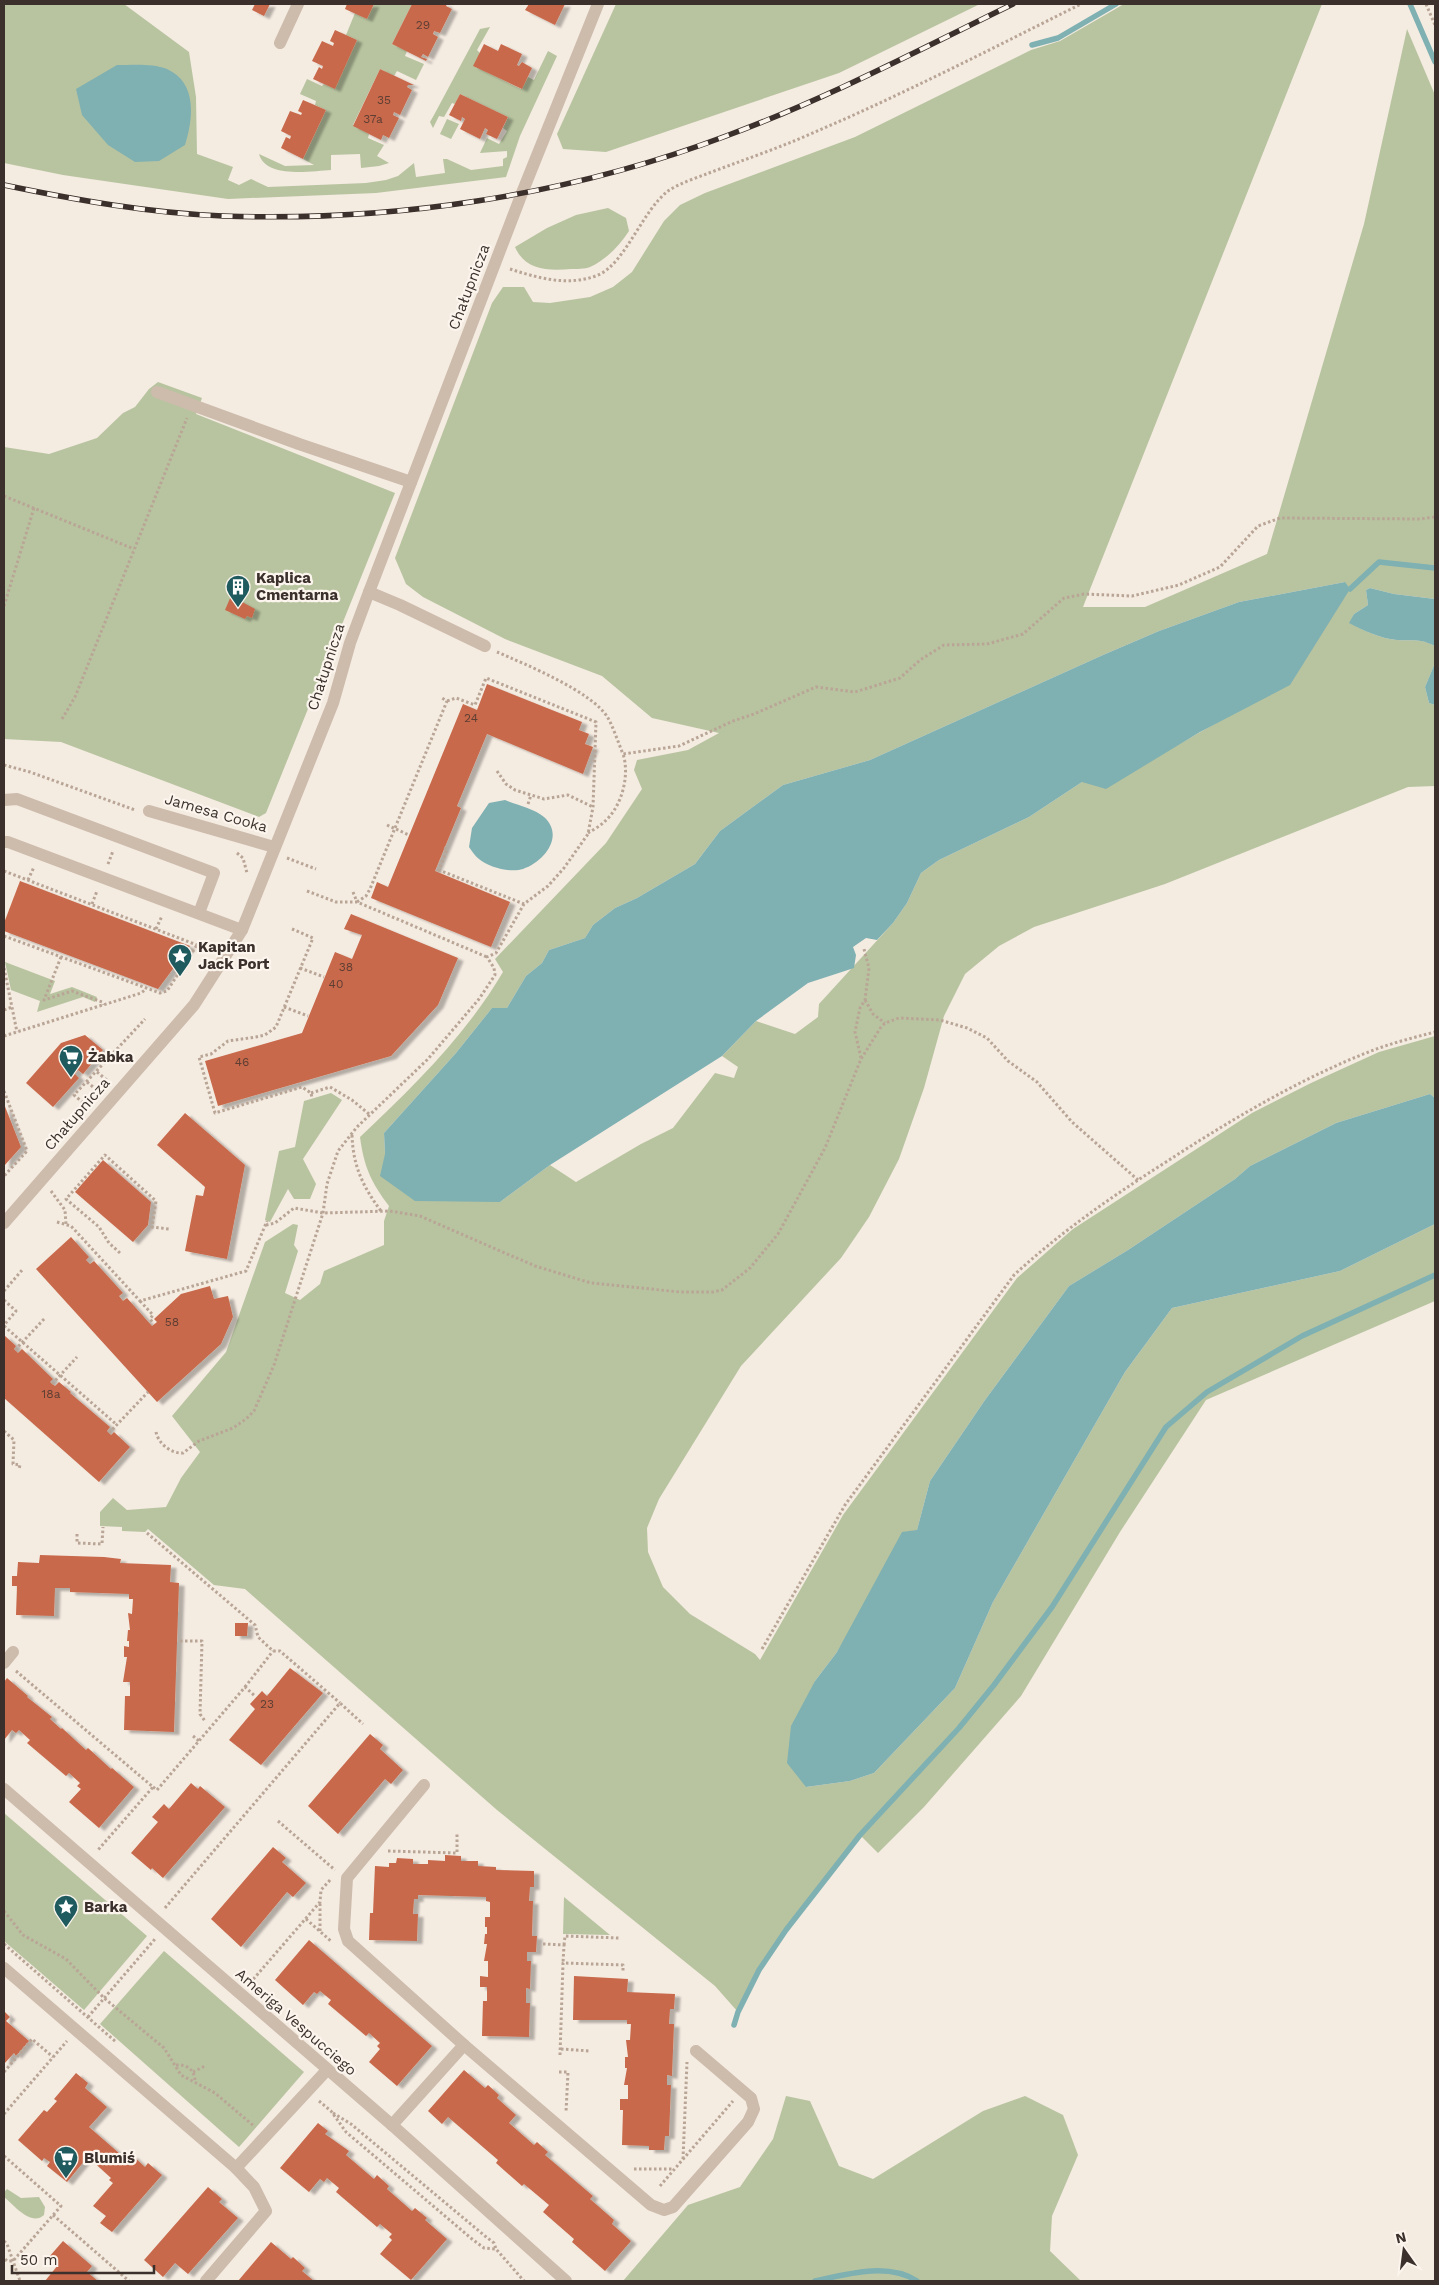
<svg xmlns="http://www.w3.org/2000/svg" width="1439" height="2285" font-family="'Work Sans',sans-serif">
  <defs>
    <filter id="shadow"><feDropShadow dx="5.5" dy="3" stdDeviation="1" flood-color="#0004"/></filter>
  </defs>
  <rect width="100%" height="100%" fill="#f4ebe1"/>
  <g fill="#b8c4a0" fill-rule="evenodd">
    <path d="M4,4H124L189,52L196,97L197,154L233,167L228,180L239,185L251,179L268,187L366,183L386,180L398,176L414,163L416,177L445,173L443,159H447L471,170L503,166V159L507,157V151L480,153L487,138L499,144L507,131L503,128L508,117L460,94L455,104L452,103L444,117L439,116L433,128L430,122L434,115L480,29L490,27L477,50L480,53L474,66L521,89L528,77L534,80L548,51L557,56L520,136L506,177L376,193L228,199L63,175L4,163Z"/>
    <path d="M374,4H412L392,44L407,51L405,56L424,64L416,80L397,71L394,76L380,69L353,125L369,134L368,138L384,145L377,156L389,163L379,166L361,168L360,154L331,155V170C312,171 266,179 259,154L285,166L314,165L303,159L326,110L315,105L316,101L300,94L307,79L322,86L324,84L335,88L357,40L346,35L355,13L367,19Z"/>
    <path d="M616,4H980L839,73L606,152L563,149L557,134Z"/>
    <path d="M1124,4H1322L1083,607H1145L1267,554L1364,224L1407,29L1435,95V599L1394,594L1370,588L1366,590L1368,605L1354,614L1350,623C1362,630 1382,639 1397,640C1414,641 1420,638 1435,646V663L1425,687L1429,703L1435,705V786L1408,787L1165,884L1034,927L999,946L965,974L944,1016L924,1088L899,1159L869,1217L841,1258L741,1366L659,1499L647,1528L648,1552L663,1587L690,1614L755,1654L760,1660L843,1515L1017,1278L1073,1229L1252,1113L1311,1083L1379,1052L1435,1036V1098L1430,1094L1336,1123L1250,1166L1235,1179L1128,1250L1069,1286L985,1400L930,1481L917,1530L837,1652L815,1681L806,1787L850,1781L874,1773L955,1688L993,1602L1125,1372L1172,1308L1340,1271L1435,1224V1301L1206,1400L1120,1532L1021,1696L924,1807L878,1853L860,1835L786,1930L759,1970L738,2012L715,1986L497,1810L245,1589L214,1585L148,1529L145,1532L122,1531V1527L100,1526V1512L113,1498L127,1510L166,1507L181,1478L200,1452L172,1416L226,1352L265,1242L293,1224L298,1225L294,1245L298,1251L285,1293L300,1300L320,1284L324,1271L384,1245V1221L389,1206C371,1182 364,1167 360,1137C413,1087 466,1035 503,972L495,959L606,843L642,789L634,770L637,760L688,750L719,733L652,718L602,676L505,639L423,597L406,584L395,558L492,303L503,287H524L533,302L550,303L590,297L613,287L632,272L664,221L680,205L705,193L855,137L1031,50L1060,41ZM1345,582L1244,707L1162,754L1082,782L1029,817L939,860L921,873L907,903L893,923L819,1004L818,1017L795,1034L756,1021L722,1056L738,1067L734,1078L715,1073L673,1128L641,1144L576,1182L550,1165L500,1202L385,1154L384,1133L456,1053L492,1008H507L526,976L542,963L549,950L585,938L593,925L615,908L637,898L695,864L720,831L783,785L870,760L1103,655L1159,631L1239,602Z"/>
    <path d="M447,119L459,124L451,139L440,134Z"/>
    <path d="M608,208L626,218L629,231C620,245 606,260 590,267C585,269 576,269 571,269C547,271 525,270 515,247L547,228L576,215Z"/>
    <path d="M158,382L202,398L196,414L395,493L266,813L259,817L61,742L4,739V447L49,454L97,438L123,413L135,407L149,389Z"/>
    <path d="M5,962L55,981L50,994L72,987L97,997L95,1002L83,997L37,1012L40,1001L11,990Z"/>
    <path d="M331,1093L342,1100L303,1159L316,1184L310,1199H294L288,1189L270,1222L265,1220L279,1151L295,1147L304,1101Z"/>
    <path d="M4,1813L147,1936L84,2010L4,1941Z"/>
    <path d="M564,1897L610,1935L563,1934Z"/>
    <path d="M164,1951L304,2072L239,2147L100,2024Z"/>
    <path d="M786,2096L810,2101L839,2166L873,2179L983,2111L1025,2096L1063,2115L1078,2155L1052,2216L1050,2251L1081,2281H623L688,2205L740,2187L773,2139Z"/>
    <path d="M7,2189L21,2198L39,2197L45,2207L44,2215C31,2227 14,2205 4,2197V2192Z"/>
  </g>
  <g fill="#7fb0b2">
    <path d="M117,65C132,65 152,63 167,69C198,83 193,120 185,145L159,161L135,162L108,145L82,115L76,89Z"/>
    <path d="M1345,582L1350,589L1290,685L1200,732L1106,789L1082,782L1029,817L939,860L921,873L907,903L893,923L877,940L866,938L853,947L856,955L854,968L808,983L756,1021L722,1056L550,1165L500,1202L415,1201L380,1176L385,1154L384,1133L456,1053L492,1008H507L526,976L542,963L549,950L585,938L593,925L615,908L637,898L695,864L720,831L783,785L870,760L1103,655L1159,631L1239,602Z"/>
    <path d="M1370,588L1394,594L1435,599V648V646C1419,638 1414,641 1397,640C1382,639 1362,630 1349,623L1354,614L1368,605L1366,590Z"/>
    <path d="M1435,663V705L1429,703L1425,687Z"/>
    <path d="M505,800C517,805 535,809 544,817C565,836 544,862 523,869C510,873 488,867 479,859C475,856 472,851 469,847L472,828L489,803Z"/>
    <path d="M1430,1094L1435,1098V1224L1340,1271L1172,1308L1125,1372L993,1602L955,1688L874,1773L850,1781L806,1787L787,1763L791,1726L815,1681L837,1652L902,1532L917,1530L930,1481L985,1400L1069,1286L1128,1250L1235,1179L1250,1166L1336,1123Z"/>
  </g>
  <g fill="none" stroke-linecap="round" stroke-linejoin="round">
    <g stroke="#7fb0b2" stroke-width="5.5">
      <path d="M1410,4L1435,62"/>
      <path d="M1032,45L1058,38L1116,4"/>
      <path d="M1350,589L1379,562L1435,568"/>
      <path d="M734,2025L738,2012L759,1970L786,1930L860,1835L959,1728L994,1685L1052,1607L1166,1427L1207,1392L1302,1336L1435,1275"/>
      <path d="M815,2281C847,2274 888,2262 917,2281"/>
    </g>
  </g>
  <g fill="#c8694b" filter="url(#shadow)">
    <path d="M255,4H270L264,16L252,10Z"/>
    <path d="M347,4H374L367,19L345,9Z"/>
    <path d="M412,4H447L446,6L452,9L440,33L434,31L433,34L438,37L428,57L423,54L421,57L427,59L426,61L392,44Z"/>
    <path d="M529,4H565L555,25L525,10Z"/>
    <path d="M335,30L357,40L335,89L313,79L319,67L322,69L323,66L312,61L322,41L333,46L334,43L330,41Z"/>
    <path d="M484,44L498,51L501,44L522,54L517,65L519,66L522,62L532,68L522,89L473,66Z"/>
    <path d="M380,69L414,85H408L407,87L412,90L400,115L394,112L393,115L399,118L389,138L383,135L381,140L353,126Z"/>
    <path d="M460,94L508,117L497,139L486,134L488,130L485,128L480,139L460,129L465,119L462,117L461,121L449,115Z"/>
    <path d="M303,100L326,110L303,159L281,148L286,137L290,139L291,136L281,131L290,111L301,115L302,113L298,111Z"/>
    <path d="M231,596L255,609L252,618L247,616L245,619L225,610Z"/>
    <path d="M487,684L582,722L579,730L589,734L585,744L593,747L583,774L487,734L457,806L461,808L435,871L510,902L491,947L371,898L377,882L388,887L463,704L477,710Z"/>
    <path d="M20,881L190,946L158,989L4,931V923Z"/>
    <path d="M351,914L458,958L438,1005L391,1056L218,1106L205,1061L302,1033L335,952L352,959L362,935L344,929Z"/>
    <path d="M85,1035L103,1050L83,1074L78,1070L75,1074L79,1078L53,1107L26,1083L61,1043Z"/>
    <path d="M4,1104L21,1147L4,1166Z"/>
    <path d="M185,1113L245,1165L227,1259L185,1251L196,1195L203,1196L205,1187L157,1145Z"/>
    <path d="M103,1160L151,1202L148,1225L133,1242L75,1192Z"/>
    <path d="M71,1237L89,1257L86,1260L90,1264L94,1261L123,1293L119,1296L123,1301L127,1298L152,1326L157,1322L154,1319L181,1294L210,1286L214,1299L228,1296L233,1317L221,1344L157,1402L36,1269Z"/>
    <path d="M4,1335L16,1346L14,1349L18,1353L22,1349L53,1379L50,1382L55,1386L59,1382L71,1392L70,1393L110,1427L107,1431L111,1435L114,1432L130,1447L99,1482L4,1398Z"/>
    <path d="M40,1555L104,1557L121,1559L120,1563L171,1565L170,1582L179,1583L174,1732L124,1730L125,1696H130V1682H123L127,1657H124V1646L129,1647V1641H127L128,1630H130L128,1613L132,1614L133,1599H129V1594L70,1592V1588H55L54,1616L16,1615L17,1586H12V1576H17L18,1562L39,1563Z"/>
    <path d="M235,1623H248L247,1636H235Z"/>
    <path d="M290,1668L323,1693L261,1765L229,1740L255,1709L250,1704L262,1691L267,1696Z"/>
    <path d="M7,1678L28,1696L27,1697L52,1717L50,1719L61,1729L62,1728L86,1750L88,1748L111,1769L112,1768L134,1787L99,1828L69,1802L81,1789L77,1786L80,1783L69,1773L66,1776L27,1743L30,1740L19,1730L16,1733L12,1730L4,1740V1682Z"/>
    <path d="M370,1734L383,1745L380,1749L403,1770L391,1784L385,1779L338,1834L308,1806Z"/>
    <path d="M191,1783L198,1789L200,1786L225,1807L163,1878L152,1868L151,1870L131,1853L158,1822L152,1817L164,1804L169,1809Z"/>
    <path d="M273,1847L286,1858L282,1862L306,1883L293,1897L287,1892L241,1947L211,1919Z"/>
    <path d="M445,1855L461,1856V1861H478V1866L496,1867V1870L534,1871V1887H530L529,1901H533L532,1936H537L536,1952H527V1961H531L530,1989L526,1988V2003H530L529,2037L482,2036L483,2001H487V1987H480V1976L488,1977V1961H484L487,1944H484L485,1934H487V1927H485V1917H490V1902L486,1901V1897L418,1895V1899H414L413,1914H418L417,1941L369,1940L370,1913H373L375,1866L389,1867V1863H396L397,1858L413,1859V1864H428V1860L445,1861Z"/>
    <path d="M309,1940L432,2046L397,2086L369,2062L380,2049L377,2046L380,2043L369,2033L366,2036L328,2004L331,2000L320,1991L317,1994L314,1992L303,2005L275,1980Z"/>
    <path d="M574,1976L628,1979L627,1992L675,1994L674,2009H670L669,2024H674L672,2076L667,2075V2085H671L669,2136H665L664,2150H649V2146L622,2145L623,2110H620V2099H628V2085H624L627,2068H625V2057H628L626,2040H630L631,2024H627V2020H573Z"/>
    <path d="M4,2011L10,2017L6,2021L29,2041L16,2056L14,2053L4,2064Z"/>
    <path d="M464,2070L485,2088L488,2085L499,2095L497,2098L516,2115L509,2123L534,2145L537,2142L548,2152L545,2155L593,2196L590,2199L614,2220L612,2224L631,2241L605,2271L572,2242L574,2239L543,2212L549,2205L524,2184L522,2186L496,2163L498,2160L448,2117L442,2124L428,2111Z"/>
    <path d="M76,2073L88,2083L85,2088L107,2107L89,2127L127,2160L132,2155L145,2167L148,2163L162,2175L112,2232L100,2223L106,2216L93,2206L113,2183L109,2180L111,2178L89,2158L87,2161L86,2159L67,2182L47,2166L50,2162L44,2158L42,2161L18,2140L44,2110L47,2112L57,2101L54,2099Z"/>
    <path d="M318,2123L328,2131L325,2134L349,2151L346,2155L374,2179L377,2175L389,2186L387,2189L412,2211L415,2208L427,2218L425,2220L447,2239L411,2280L380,2254L392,2240L389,2237L392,2234L380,2224L377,2227L336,2192L339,2188L327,2178L324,2182L320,2179L309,2192L280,2168Z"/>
    <path d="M208,2187L222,2199L219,2202L238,2218L188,2274L175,2263L163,2277L144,2260Z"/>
    <path d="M63,2241L92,2266L87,2272L98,2281H45L58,2265L49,2257Z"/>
    <path d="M271,2242L291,2259L293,2257L305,2268L302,2271L314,2281H238Z"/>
  </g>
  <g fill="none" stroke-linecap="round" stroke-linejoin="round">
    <g stroke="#b9a596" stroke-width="3" stroke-dasharray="2.5 2.5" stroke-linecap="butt">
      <path d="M1426,4L1435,25"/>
      <path d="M510,269C538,278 569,287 598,275C625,264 642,211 668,191C680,183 696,178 709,173C738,162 767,152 794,141C892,100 987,51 1081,4"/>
      <path d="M4,496L134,549"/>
      <path d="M4,606L34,508"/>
      <path d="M497,652C525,664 593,692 608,718C614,729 618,742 623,754L679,746L733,721L754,714L816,687L855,692L900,678L920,660L944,645L987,644L1023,634L1064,598L1084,594L1132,596L1179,585L1220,567L1258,526L1280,518L1420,519L1435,517"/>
      <path d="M62,719L75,697L187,418"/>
      <path d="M4,765L30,772L135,810"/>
      <path d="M497,771L506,784L515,790L544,799L568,795L593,807"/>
      <path d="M528,804L531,795"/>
      <path d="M387,825L409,835"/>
      <path d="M588,833C593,830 600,826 604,822C622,807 630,775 623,754"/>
      <path d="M444,848L447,849L439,870L524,904"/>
      <path d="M237,853L243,858L247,873"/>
      <path d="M287,858L316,869"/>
      <path d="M108,864L113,851"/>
      <path d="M4,871L197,945L211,952"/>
      <path d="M28,880L34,867"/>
      <path d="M307,891L336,902H357L487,957"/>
      <path d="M353,892L357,902"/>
      <path d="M357,902L366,896L370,889L447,701L442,698"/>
      <path d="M92,904L97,891"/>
      <path d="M156,929L162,916"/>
      <path d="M292,929L313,938L276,1027L265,1035L256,1037L228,1041L211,1054L199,1057L215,1113L302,1087L311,1093L312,1098"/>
      <path d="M4,936L160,993L167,991L197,945"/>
      <path d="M61,957L44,1000L72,991L102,1002L103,1005"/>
      <path d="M4,968L17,1032"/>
      <path d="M300,968L324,977"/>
      <path d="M865,1000L873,1014L885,1023"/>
      <path d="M284,1007L308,1016"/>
      <path d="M4,1010L12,1007"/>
      <path d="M4,1036L141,993L145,990"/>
      <path d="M113,1055L124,1064"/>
      <path d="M861,1058L855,1032L860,1008L865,1000L869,968L864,949"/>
      <path d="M97,1072L108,1081"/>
      <path d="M87,1082L98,1091"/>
      <path d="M4,1091L27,1151L4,1176"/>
      <path d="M311,1093L330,1087L352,1100L369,1114"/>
      <path d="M87,1106L74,1095L145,1019"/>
      <path d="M352,1135C353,1166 363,1187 381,1211"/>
      <path d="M51,1191L65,1210L66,1225"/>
      <path d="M57,1222L71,1226L140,1301L246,1271L267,1221"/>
      <path d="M266,1225L275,1223L294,1208L323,1213L390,1211L420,1216L535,1266L591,1283L680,1292H713L722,1290L750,1268L778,1234L825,1148L861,1059L881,1027L885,1023L899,1018L940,1020L967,1028L987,1038L1008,1061L1037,1082L1072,1122L1138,1180"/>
      <path d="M120,1253L109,1243L99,1227L66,1199L105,1155L156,1201L152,1227L169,1229"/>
      <path d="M4,1291L23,1269"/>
      <path d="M4,1300L16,1311L4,1325"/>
      <path d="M140,1301L153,1315L150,1319L153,1323"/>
      <path d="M4,1326L117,1425"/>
      <path d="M15,1350L45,1318"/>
      <path d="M52,1384L77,1357"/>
      <path d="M4,1431L14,1440L13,1464L20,1465L19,1469"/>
      <path d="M156,1432C158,1443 171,1454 183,1453L199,1441L233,1428L246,1419L254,1411L274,1365L323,1213L327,1184L338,1151L357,1127L428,1059L479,999L495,975L494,968L487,957L496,953L524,904L548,886L564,868L588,834L593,807L596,722L486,678L475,705L456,698L447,701"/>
      <path d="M109,1433L148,1392"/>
      <path d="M147,1533L255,1625L258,1637L273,1651H280L340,1703"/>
      <path d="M77,1534V1543L102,1544L103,1527"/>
      <path d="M180,1641H202L200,1714L205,1721"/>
      <path d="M762,1649L845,1505L1014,1275C1062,1231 1111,1197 1166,1162C1229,1121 1296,1081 1366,1053C1388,1044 1412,1038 1435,1032"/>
      <path d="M16,1671L153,1787L98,1850"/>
      <path d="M245,1687L273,1651"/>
      <path d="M193,1736L199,1741"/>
      <path d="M153,1787L157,1790L245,1687L255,1696"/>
      <path d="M278,1821L335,1870"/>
      <path d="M388,1851L457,1853V1834"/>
      <path d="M165,1908L340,1703L363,1724"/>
      <path d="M4,1911L23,1935L66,1959L104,1998L164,2048L181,2075L215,2093L255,2127"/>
      <path d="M306,1919L332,1942"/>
      <path d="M320,1931V1903"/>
      <path d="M4,1944L116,2042"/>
      <path d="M543,1944L564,1945L563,1963"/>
      <path d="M564,1945L565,1936L619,1938"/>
      <path d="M250,1983L320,1902L321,1890L331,1879"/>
      <path d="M88,2017L155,1939"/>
      <path d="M561,2049L590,2051"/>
      <path d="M560,2055L563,1963L623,1965V1973"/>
      <path d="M176,2065C187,2064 195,2070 195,2082"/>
      <path d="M4,2072L32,2039L53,2057"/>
      <path d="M193,2072L205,2066"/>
      <path d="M559,2072H568L566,2112"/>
      <path d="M319,2101L331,2111L346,2132L472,2239L484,2248L496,2249L524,2281"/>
      <path d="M333,2113L351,2124L485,2236L494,2243L496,2249"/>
      <path d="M4,2114L67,2041"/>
      <path d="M4,2156L61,2206L13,2261H7L4,2258"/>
      <path d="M683,2159L687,2062"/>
      <path d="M634,2169H674"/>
      <path d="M660,2186L733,2101"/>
      <path d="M53,2215L129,2281"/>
      <path d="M4,2241L7,2244L20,2281"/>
    </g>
    <g stroke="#cdbbac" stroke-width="12">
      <path d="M280,43L298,4"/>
      <path d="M157,392L299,444L411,482"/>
      <path d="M369,592L400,605L485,646"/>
      <path d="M4,800L17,799L214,873L199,913"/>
      <path d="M149,811L274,847"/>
      <path d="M4,842H8L242,930"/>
      <path d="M4,1223L194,1005L242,930L333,703L350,643L369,592L522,193L598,4"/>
      <path d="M4,1663L13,1652"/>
      <path d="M424,1785L347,1878L344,1929L348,1941L464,2045L651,2205L664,2210L673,2207L748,2122L754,2109L751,2098L696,2051"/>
      <path d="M4,1789L392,2125L566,2281"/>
      <path d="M4,1968L236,2168L254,2187L266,2211L206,2281"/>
      <path d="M392,2125L464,2045"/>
      <path d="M236,2168L327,2070"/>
    </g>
    <defs>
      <path id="rail" d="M4,185C76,200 149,213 223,216C393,222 567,196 726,136C824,100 919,50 1013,4"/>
    </defs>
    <use href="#rail" stroke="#3b302b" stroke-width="5.5"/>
    <use href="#rail" stroke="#fbf5ee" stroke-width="4" stroke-dasharray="11" stroke-linecap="butt"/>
  </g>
  <defs>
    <symbol id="building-pin" viewBox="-11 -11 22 30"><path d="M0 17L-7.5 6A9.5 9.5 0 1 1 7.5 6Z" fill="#1f5a5e" stroke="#fbf5ee"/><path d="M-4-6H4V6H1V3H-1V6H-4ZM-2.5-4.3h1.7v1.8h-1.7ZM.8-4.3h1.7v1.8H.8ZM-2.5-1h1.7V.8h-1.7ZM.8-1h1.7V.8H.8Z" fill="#fff"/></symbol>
    <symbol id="sight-pin" viewBox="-11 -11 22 30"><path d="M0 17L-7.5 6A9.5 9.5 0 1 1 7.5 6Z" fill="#1f5a5e" stroke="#fbf5ee"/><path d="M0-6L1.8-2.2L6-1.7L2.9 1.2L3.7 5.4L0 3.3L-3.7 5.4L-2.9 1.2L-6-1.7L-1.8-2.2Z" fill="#fff"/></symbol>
    <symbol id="supermarket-pin" viewBox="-11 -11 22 30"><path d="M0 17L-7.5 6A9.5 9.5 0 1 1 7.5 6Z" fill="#1f5a5e" stroke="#fbf5ee"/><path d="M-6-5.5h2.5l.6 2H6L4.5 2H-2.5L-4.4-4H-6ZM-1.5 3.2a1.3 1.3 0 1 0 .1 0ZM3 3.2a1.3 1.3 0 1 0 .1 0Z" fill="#fff"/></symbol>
  </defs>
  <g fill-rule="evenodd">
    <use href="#building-pin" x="224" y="573" width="28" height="38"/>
    <use href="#sight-pin" x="166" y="942" width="28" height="38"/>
    <use href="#supermarket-pin" x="57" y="1043" width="28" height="38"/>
    <use href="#sight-pin" x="52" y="1893" width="28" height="38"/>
    <use href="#supermarket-pin" x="52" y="2144" width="28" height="38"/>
  </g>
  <g text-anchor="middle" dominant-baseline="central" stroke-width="4.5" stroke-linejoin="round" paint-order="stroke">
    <g font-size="12" fill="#5e3e33">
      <text x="423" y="25">29</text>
      <text x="384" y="100">35</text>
      <text x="373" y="119">37a</text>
      <text x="471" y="718">24</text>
      <text x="346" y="967">38</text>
      <text x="336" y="984">40</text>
      <text x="242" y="1062">46</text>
      <text x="172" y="1322">58</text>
      <text x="51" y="1394">18a</text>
      <text x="267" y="1704">23</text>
    </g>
    <g font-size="15" fill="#3b302b" stroke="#fbf5ee">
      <text transform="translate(469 287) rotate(-69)">Chałupnicza</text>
      <text transform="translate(326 667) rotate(-72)">Chałupnicza</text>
      <text transform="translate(216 813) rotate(16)">Jamesa Cooka</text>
      <text transform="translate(77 1114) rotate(-49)">Chałupnicza</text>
      <text transform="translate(296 2022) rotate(41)">Ameriga Vespucciego</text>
    </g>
    <g font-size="15" font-weight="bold" fill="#3b302b" stroke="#fbf5ee" text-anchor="start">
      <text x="256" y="578">Kaplica<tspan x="256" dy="17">Cmentarna</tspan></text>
      <text x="198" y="947">Kapitan<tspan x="198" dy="17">Jack Port</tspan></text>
      <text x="88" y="1057">Żabka</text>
      <text x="84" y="1907">Barka</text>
      <text x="84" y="2158">Blumiś</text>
    </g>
  </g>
  <rect width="1439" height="2285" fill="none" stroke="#3b302b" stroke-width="10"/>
  <g transform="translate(1404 2250) rotate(346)" stroke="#fbf5ee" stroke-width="4" paint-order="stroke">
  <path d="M0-4L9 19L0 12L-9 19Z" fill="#3b302b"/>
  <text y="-8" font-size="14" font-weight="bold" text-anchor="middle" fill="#3b302b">N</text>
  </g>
  <path d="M12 2265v8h142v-8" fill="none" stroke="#3b302b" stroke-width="2.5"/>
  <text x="20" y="2265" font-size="15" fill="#3b302b" stroke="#fbf5ee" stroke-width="4" paint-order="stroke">50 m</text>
</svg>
